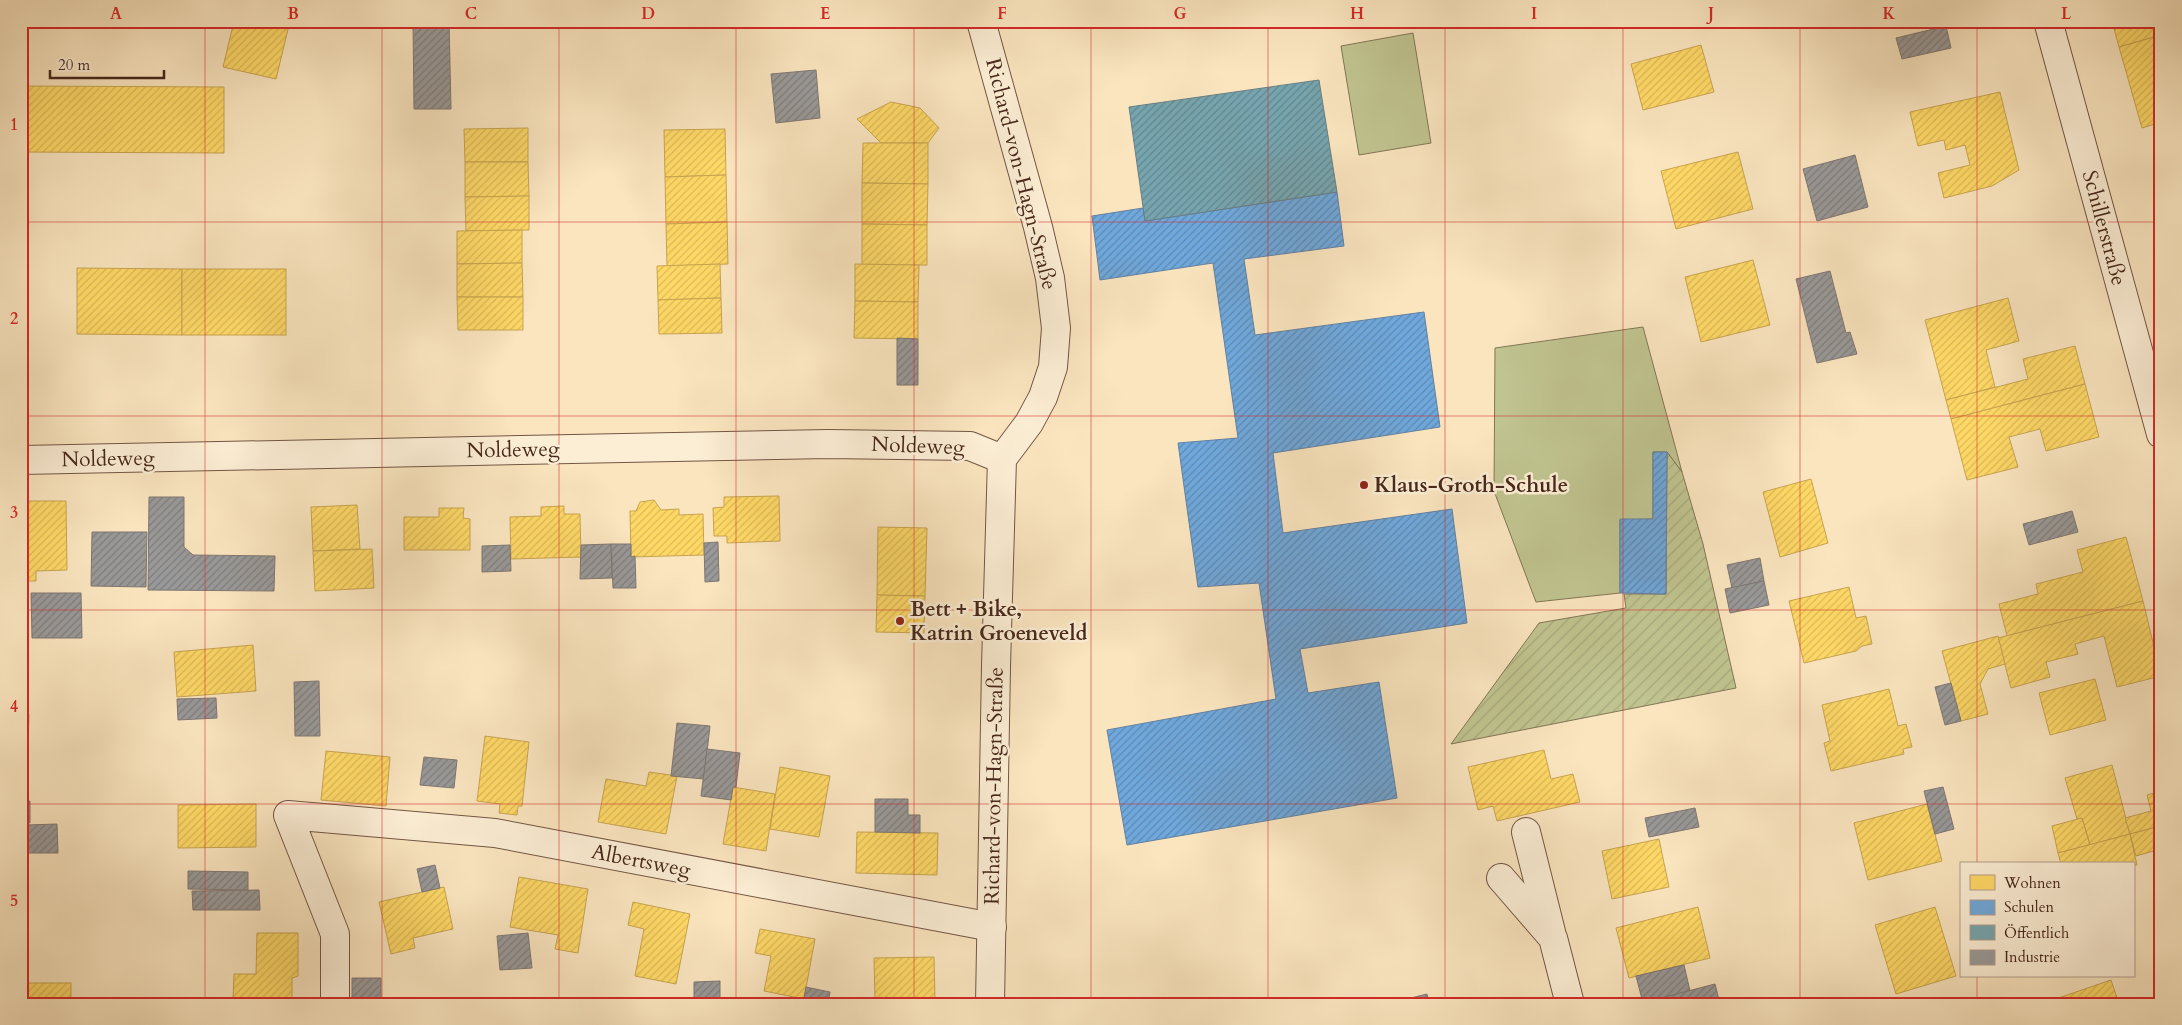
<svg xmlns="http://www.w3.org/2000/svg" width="2182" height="1025" font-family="Cardo,serif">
  <defs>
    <pattern id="garden-furrows" width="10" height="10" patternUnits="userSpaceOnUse" patternTransform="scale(1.25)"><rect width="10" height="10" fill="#c0c490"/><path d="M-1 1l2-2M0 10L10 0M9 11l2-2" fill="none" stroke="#a6a87c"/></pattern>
    <pattern id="homes-hatch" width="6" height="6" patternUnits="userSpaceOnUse" patternTransform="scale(1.25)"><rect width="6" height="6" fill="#ffd966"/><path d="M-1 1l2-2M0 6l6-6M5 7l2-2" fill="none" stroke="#dcba58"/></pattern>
    <pattern id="schools-hatch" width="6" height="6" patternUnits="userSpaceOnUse" patternTransform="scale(1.25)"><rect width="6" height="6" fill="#6fa8dc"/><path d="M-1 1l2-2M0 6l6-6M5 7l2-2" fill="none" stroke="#5d89b2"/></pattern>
    <pattern id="public-hatch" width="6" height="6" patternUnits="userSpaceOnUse" patternTransform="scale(1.25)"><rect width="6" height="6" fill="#76a5af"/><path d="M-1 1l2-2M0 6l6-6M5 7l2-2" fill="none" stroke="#63868e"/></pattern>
    <pattern id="industry-hatch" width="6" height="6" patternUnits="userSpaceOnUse" patternTransform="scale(1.25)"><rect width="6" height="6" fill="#999"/><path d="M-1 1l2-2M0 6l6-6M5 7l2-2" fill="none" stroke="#7f7d7c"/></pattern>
  </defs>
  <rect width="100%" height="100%" fill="#fae5bf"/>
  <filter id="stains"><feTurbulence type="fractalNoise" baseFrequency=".004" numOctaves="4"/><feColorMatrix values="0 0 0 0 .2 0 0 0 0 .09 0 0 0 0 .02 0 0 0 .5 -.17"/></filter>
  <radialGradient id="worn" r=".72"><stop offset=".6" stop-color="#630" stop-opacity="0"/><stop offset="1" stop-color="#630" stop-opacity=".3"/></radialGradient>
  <g fill="#c0c490" stroke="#837656">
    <path d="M1413,33L1431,143L1359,155L1341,46Z"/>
    <path d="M1643,327L1682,472L1667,452H1653V519L1620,520V593L1536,602L1494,491L1495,348Z"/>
  </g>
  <path fill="url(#garden-furrows)" stroke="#837656" d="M1667,452L1682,472L1703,544L1736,688L1451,744L1539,623L1626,608L1624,594H1666Z"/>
  <g fill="url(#homes-hatch)" stroke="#c8a450">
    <path d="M234,21H290L276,79L223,67Z"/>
    <path d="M2112,21H2161V35L2119,47Z"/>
    <path d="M2161,35V122L2142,128L2119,47Z"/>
    <path d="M1701,45L1714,92L1643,110L1631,64Z"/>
    <path d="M21,86L224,87V153L21,152Z"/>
    <path d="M2000,92L2019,170L1992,186L1944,198L1938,173L1970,165L1965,145L1946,150L1944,140L1918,146L1910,112Z"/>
    <path d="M891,102L920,108L939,128L928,143H881L857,119Z"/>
    <path d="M528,128V162H465L464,129Z"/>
    <path d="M725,129L726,175L665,177L664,130Z"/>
    <path d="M863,143H928V184L862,183Z"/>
    <path d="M1738,152L1753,209L1676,229L1661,171Z"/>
    <path d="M465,162H528L529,196L465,197Z"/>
    <path d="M726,175L727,222L666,224L665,177Z"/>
    <path d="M862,183L928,184L927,225L862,224Z"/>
    <path d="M529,196V230L466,231L465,197Z"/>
    <path d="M727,222L728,264L667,266L666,224Z"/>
    <path d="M862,224L927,225V265H862Z"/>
    <path d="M522,230V263L457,264V231Z"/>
    <path d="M1753,260L1770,325L1701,342L1685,277Z"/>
    <path d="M522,263L523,297H457V264Z"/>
    <path d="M720,264L721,298L658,300L657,266Z"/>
    <path d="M855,264L919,265L918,302L855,301Z"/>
    <path d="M77,268L182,269V335L77,334Z"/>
    <rect x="182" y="269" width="104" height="66"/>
    <path d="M457,297H523V330H458Z"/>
    <path d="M721,298L722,333L659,334L658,300Z"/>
    <path d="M2008,298L2019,341L1986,350L1995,387L1946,400L1925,320Z"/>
    <path d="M855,301L918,302V339L854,338Z"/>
    <path d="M2075,346L2085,384L1951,419L1946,400L2028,379L2023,359Z"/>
    <path d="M2085,384L2099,437L2046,451L2040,429L2009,437L2018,467L1967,480L1951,419Z"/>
    <path d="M1811,479L1828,543L1780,557L1763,492Z"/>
    <path d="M779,496L780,541L727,543V536H714L713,508L724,507V497Z"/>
    <path d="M654,500L661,510L679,509V515L703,514L704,555L631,557L630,511H636L640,502Z"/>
    <rect x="21" y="501" width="4" height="80"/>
    <path d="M25,501H66L67,570L36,571V581H25Z"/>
    <path d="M357,505L360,549L313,551L311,507Z"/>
    <path d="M564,506V514H580L581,557L511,559L510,517L541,516V507Z"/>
    <path d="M439,508H464L463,518L470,519V550H404V517H439Z"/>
    <path d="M878,527L927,528L925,596L877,595Z"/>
    <path d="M2126,537L2143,601L2007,636L1999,604L2038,594L2036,584L2083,572L2077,550Z"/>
    <path d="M372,549L374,588L315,591L313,551Z"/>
    <path d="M1849,587L1856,618L1866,616L1872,644L1862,646L1856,651L1804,663L1789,601Z"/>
    <path d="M877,595L925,596L924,633L876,632Z"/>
    <path d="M2143,601L2161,676L2117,687L2104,636L2075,644L2078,654L2046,662L2050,677L2011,688L1998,638Z"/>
    <path d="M1998,636L2005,664L1988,669L1980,684L1988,714L1961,721L1942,651Z"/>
    <path d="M253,645L256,691L177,697L174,652Z"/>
    <path d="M2095,679L2106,720L2050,735L2039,693Z"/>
    <path d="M1889,689L1898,726L1906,724L1912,747L1903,749L1904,754L1831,771L1824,743L1830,741L1822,705Z"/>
    <path d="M21,714H29L27,786H21Z"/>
    <path d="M485,736L529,742L522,806H518L517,815L499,813L500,804L477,801Z"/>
    <path d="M1544,750L1551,779L1573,774L1580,802L1497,821L1493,806L1478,810L1468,767Z"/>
    <path d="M326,751L390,757L386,806L321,800Z"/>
    <path d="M2112,765L2130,834L2090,845L2082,818L2077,819L2065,778Z"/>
    <path d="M780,767L830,776L819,837L770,829Z"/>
    <path d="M649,772L677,776L666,834L598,822L606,779L646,786Z"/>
    <path d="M733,787L775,794L766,851L723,844Z"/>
    <path d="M2161,791V826L2130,834L2125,818L2151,811L2147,795Z"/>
    <path d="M256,804V847L178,848V805Z"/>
    <path d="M1927,804L1942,861L1868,880L1854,823Z"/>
    <path d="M2082,818L2090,845L2058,853L2052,826Z"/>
    <path d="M2161,826V849L2136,856L2130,834Z"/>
    <path d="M857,832L938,833L937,875L856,873Z"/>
    <path d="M2130,834L2137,865L2061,864L2058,853Z"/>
    <path d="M1659,839L1669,887L1612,899L1602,851Z"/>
    <path d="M21,843H27L28,921H21Z"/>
    <path d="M519,877L588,889L578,953L555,949L558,935L510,927Z"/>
    <path d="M444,887L453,929L413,938L415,948L391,954L379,902Z"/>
    <path d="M633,902L690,914L676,984L635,976L644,929L628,925Z"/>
    <path d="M1698,907L1710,958L1629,978L1616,928Z"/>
    <path d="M1935,907L1956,976L1896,994L1875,925Z"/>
    <path d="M760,929L815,939L804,999L764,991L771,956L755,953Z"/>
    <path d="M257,933H298V976L292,978V1000L233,999L234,974H256Z"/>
    <path d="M934,957L935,1000H875L874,958Z"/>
    <path d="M2111,980L2119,1004H2041Z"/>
    <rect x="21" y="983" width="50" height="21"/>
  </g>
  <g fill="url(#schools-hatch)" stroke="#6381a2">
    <path d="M1337,192L1344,246L1244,259L1255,335L1424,312L1440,427L1273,453L1283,533L1452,509L1467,623L1300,649L1308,693L1379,682L1397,798L1127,845L1107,730L1276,699L1259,583L1198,587L1178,443L1238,438L1213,263L1100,280L1092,216L1143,208L1145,221Z"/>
    <path d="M1653,452H1667L1666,594L1620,593V519H1653Z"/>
  </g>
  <path fill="url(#public-hatch)" stroke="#687f83" d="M1319,80L1337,192L1145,221L1129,107Z"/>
  <g fill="url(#industry-hatch)" stroke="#807773">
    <path d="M413,21H449L451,109H414Z"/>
    <path d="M1946,26L1951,48L1902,59L1896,38Z"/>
    <path d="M816,70L820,118L776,123L771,74Z"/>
    <path d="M1855,155L1868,207L1817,221L1803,169Z"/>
    <path d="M1830,271L1846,333L1850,332L1857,354L1817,363L1796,279Z"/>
    <path d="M897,338L918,339V385H897Z"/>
    <path d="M149,497H184V547L193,555L275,556L274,591L148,590Z"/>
    <path d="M2072,511L2078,532L2029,545L2023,524Z"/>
    <path d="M92,532H147L146,587L91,586Z"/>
    <path d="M718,542L719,581L705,582L704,543Z"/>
    <path d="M611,544L612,578L580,579L581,545Z"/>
    <path d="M611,544H631V557L635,556L636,588H613Z"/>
    <path d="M510,545L511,571L482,572V546Z"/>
    <path d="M1760,558L1764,581L1732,588L1727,565Z"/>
    <path d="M1764,581L1769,605L1730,613L1725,589Z"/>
    <path d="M31,593H81L82,638H32Z"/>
    <path d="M319,681L320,736H295L294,682Z"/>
    <path d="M1951,683L1961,721L1945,725L1935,687Z"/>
    <path d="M216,698L217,718L178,720L177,699Z"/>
    <path d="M677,723L710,726L704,779L671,776Z"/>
    <path d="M707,749L740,753L736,787H733L731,800L701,796Z"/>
    <path d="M424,757L457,760L454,788L420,785Z"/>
    <path d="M1943,787L1954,829L1935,834L1924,791Z"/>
    <path d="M875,799H908V815H920V833L875,832Z"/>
    <path d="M21,801H30V823L21,822Z"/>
    <path d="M1695,808L1699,827L1649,837L1645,818Z"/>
    <path d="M57,824L58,853H27L26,825Z"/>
    <path d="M435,865L440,888L422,892L417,869Z"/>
    <path d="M188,871L248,872V890L188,889Z"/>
    <path d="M259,890L260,910H193L192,891Z"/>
    <path d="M528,933L532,968L500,970L497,936Z"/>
    <path d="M1684,965L1690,991L1643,1003L1636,976Z"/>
    <path d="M352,978H381V1002L378,1000V1004H352Z"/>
    <path d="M720,981V1004H694V982Z"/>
    <path d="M1715,984L1720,1004H1658L1657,999Z"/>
    <path d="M806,987L830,992L828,1004H803Z"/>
    <path d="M1427,994L1429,1004H1408L1407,999Z"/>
  </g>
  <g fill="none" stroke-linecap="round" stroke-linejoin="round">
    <defs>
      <g id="minor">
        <path d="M981,21L1038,227L1050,278L1056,328L1053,367L1043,397L1029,423L1002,459L996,666L990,1004"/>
        <path d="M2048,21L2161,434"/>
        <path d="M21,460L828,444L970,446L1002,459"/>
        <path d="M1526,832L1551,932"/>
        <path d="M1501,878L1553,938L1570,1004"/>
        <path d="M335,1004V934L288,815L495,833L992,927"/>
      </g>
    </defs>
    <use href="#minor" stroke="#735644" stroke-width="30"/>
    <use href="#minor" stroke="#fceed5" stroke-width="28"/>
  </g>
  <path fill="none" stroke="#d62828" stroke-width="1" stroke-opacity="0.55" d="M205,21V1004M382,21V1004M559,21V1004M736,21V1004M914,21V1004M1091,21V1004M1268,21V1004M1445,21V1004M1623,21V1004M1800,21V1004M1977,21V864M21,222H2161M21,416H2161M21,610H2161M21,804H2161M1977,976V1004"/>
  <g fill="#8f2418" stroke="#fceed5" stroke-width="2">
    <circle cx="1364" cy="485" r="5"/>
    <circle cx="900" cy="621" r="5"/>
  </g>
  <g text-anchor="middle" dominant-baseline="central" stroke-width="5" stroke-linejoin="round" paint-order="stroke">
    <g font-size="21" fill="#46271b" stroke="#fceed5">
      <text transform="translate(1021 174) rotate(76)">Richard-von-Hagn-Straße</text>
      <text transform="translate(2104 228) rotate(75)">Schillerstraße</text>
      <text transform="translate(918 446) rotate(2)">Noldeweg</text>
      <text transform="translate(513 450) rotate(-1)">Noldeweg</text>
      <text transform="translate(108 459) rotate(-1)">Noldeweg</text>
      <text transform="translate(994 786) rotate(-89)">Richard-von-Hagn-Straße</text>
      <text transform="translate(641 861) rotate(11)">Albertsweg</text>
    </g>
    <g font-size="21" font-weight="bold" fill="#46271b" stroke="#fceed5" text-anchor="start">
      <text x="1374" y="485">Klaus-Groth-Schule</text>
      <text x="910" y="609">Bett + Bike,<tspan x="910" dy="24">Katrin Groeneveld</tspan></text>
    </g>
  </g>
  <rect width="2182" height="1025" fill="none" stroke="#fae5bf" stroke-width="55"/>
  <rect x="1960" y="862" width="175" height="115" fill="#fceed5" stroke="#b39e8b"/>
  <rect x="1970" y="875" width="25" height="15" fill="#ffd966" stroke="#b39e8b"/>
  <text x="2004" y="888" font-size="15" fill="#46271b">Wohnen</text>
  <rect x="1970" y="900" width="25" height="15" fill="#6fa8dc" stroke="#b39e8b"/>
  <text x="2004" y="912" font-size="15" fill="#46271b">Schulen</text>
  <rect x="1970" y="925" width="25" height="15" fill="#76a5af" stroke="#b39e8b"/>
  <text x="2004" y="938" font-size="15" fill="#46271b">Öffentlich</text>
  <rect x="1970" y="950" width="25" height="15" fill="#999999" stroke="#b39e8b"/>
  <text x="2004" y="962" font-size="15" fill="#46271b">Industrie</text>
  <path d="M50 70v8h114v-8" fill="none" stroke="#46271b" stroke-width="2.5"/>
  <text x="58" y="70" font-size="15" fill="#46271b" stroke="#fceed5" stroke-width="4" paint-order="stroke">20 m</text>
  <rect x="28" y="28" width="2126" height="970" fill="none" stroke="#d62828" stroke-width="2"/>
  <g font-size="16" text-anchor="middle" font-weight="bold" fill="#d62828">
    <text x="116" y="19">A</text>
    <text x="293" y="19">B</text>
    <text x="471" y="19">C</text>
    <text x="648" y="19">D</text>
    <text x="825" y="19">E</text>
    <text x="1002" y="19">F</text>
    <text x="1180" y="19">G</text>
    <text x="1357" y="19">H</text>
    <text x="1534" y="19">I</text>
    <text x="1711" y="19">J</text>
    <text x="1889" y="19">K</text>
    <text x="2066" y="19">L</text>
    <text x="14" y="130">1</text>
    <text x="14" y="324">2</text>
    <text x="14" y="518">3</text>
    <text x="14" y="712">4</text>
    <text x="14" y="906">5</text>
  </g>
  <rect width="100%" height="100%" filter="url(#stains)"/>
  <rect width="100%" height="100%" fill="url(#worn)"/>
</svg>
